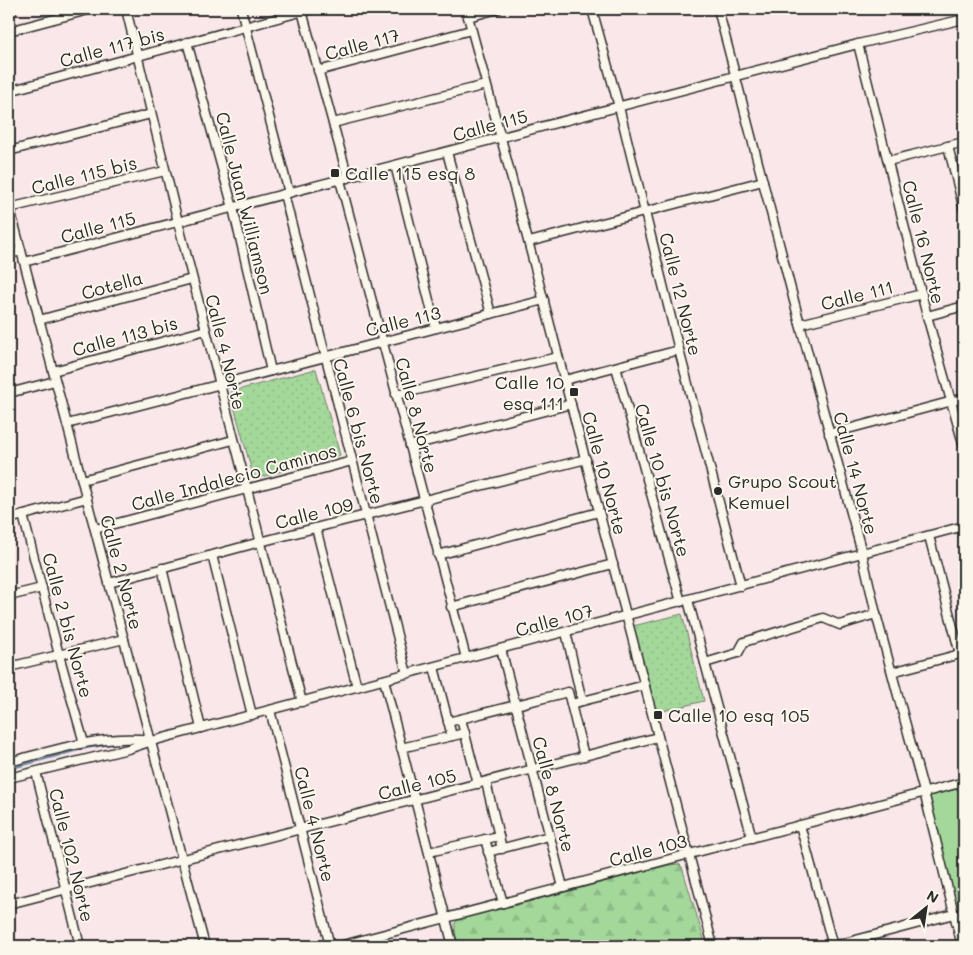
<svg xmlns="http://www.w3.org/2000/svg" width="973" height="955" font-family="Mali,sans-serif">
  <defs>
    <pattern id="forest-firs" width="22" height="20" patternUnits="userSpaceOnUse" patternTransform="scale(1.25)"><rect width="22" height="20" fill="#a4d89b"/><path d="M5 1l3.5 6h-7zM16 11l3.5 6h-7z" fill="#8dba86"/></pattern>
    <pattern id="park-dots" width="8" height="8" patternUnits="userSpaceOnUse" patternTransform="scale(1.25)"><rect width="8" height="8" fill="#a4d89b"/><path d="M2 2h.1M6 6h.1" fill="none" stroke="#8dba86" stroke-width="1.8" stroke-linecap="round"/></pattern>
  </defs>
  <rect width="100%" height="100%" fill="#fae7e9"/>
  <filter id="ink" filterUnits="userSpaceOnUse"><feTurbulence type="fractalNoise" baseFrequency=".02" numOctaves="2"/><feDisplacementMap in="SourceGraphic" scale="10" xChannelSelector="R" yChannelSelector="G"/><feConvolveMatrix kernelMatrix="1 2 1 2 8 2 1 2 1" color-interpolation-filters="sRGB"/></filter>
  <g filter="url(#ink)">
    <path fill="#a4d89b" stroke="#688263" d="M964,787V938L927,797Z"/>
    <path fill="url(#forest-firs)" stroke="#688263" d="M679,864L682,867L706,946H458L455,933V923L458,920L669,865Z"/>
    <g fill="url(#park-dots)" stroke="#688263">
      <path d="M316,369L340,455L254,479L230,392Z"/>
      <path d="M682,614L704,701L655,713L633,626Z"/>
    </g>
    <g fill="none" stroke-linecap="round" stroke-linejoin="round">
      <path stroke="#6e8ca5" stroke-width="2" d="M9,769L86,748L118,743"/>
      <defs>
        <g id="minor">
          <path d="M126,9L178,222L302,702"/>
          <path d="M241,9L289,193"/>
          <path d="M466,9L501,138L713,946"/>
          <path d="M592,9L619,107L679,350L741,586"/>
          <path d="M718,9L800,324L862,553L876,614L924,792L962,946"/>
          <path d="M302,11L348,178"/>
          <path d="M9,16L13,9"/>
          <path d="M468,17L498,9"/>
          <path d="M9,31L92,9"/>
          <path d="M187,42L233,208L271,371"/>
          <path d="M858,44L927,316L964,447"/>
          <path d="M318,71L471,30"/>
          <path d="M9,91L311,9"/>
          <path d="M333,123L486,85"/>
          <path d="M948,146L964,210"/>
          <path d="M9,151L151,114"/>
          <path d="M447,152L491,314"/>
          <path d="M888,161L964,142"/>
          <path d="M395,165L436,328"/>
          <path d="M340,180L466,658"/>
          <path d="M284,194L407,674"/>
          <path d="M9,205L205,946"/>
          <path d="M9,208L165,171"/>
          <path d="M529,242L763,181"/>
          <path d="M9,254L21,251"/>
          <path d="M24,262L858,44L964,19"/>
          <path d="M927,316L964,306"/>
          <path d="M39,320L192,279"/>
          <path d="M800,324L922,294"/>
          <path d="M616,367L681,602"/>
          <path d="M53,371L206,330"/>
          <path d="M565,380L679,350"/>
          <path d="M9,393L55,381"/>
          <path d="M396,395L558,357"/>
          <path d="M67,424L544,300"/>
          <path d="M829,434L964,398"/>
          <path d="M410,446L571,404"/>
          <path d="M82,480L233,440"/>
          <path d="M23,515L59,655L84,743"/>
          <path d="M9,519L87,498"/>
          <path d="M316,528L357,687"/>
          <path d="M95,529L352,461"/>
          <path d="M929,536L960,654"/>
          <path d="M212,555L252,715"/>
          <path d="M438,555L599,512"/>
          <path d="M162,568L201,728"/>
          <path d="M109,583L260,542L586,459"/>
          <path d="M9,596L42,588"/>
          <path d="M688,600L752,838"/>
          <path d="M451,607L613,564"/>
          <path d="M566,632L582,701"/>
          <path d="M501,649L563,887"/>
          <path d="M705,663L738,653L744,642L823,618L840,625L876,614"/>
          <path d="M9,667L124,639"/>
          <path d="M434,667L452,736"/>
          <path d="M892,672L964,653"/>
          <path d="M384,680L453,946"/>
          <path d="M571,704L645,685"/>
          <path d="M270,710L330,946"/>
          <path d="M461,719L478,784"/>
          <path d="M448,722L568,692L584,756"/>
          <path d="M401,748L465,733"/>
          <path d="M9,762C55,750 102,734 150,740"/>
          <path d="M36,772L80,946"/>
          <path d="M9,778L128,749L152,741L964,526"/>
          <path d="M486,782L502,849"/>
          <path d="M800,825L833,946"/>
          <path d="M485,839L503,903"/>
          <path d="M429,852L499,836"/>
          <path d="M488,852L549,836"/>
          <path d="M9,904L658,737"/>
          <path d="M339,946L964,782"/>
          <path d="M833,946L954,914"/>
        </g>
      </defs>
      <use href="#minor" stroke="#2b2b2b" stroke-width="11"/>
      <use href="#minor" stroke="#fbf7ec" stroke-width="8"/>
    </g>
  </g>
  <g fill="#2b2b2b" stroke="#fbf7ec" stroke-width="2">
    <rect x="330" y="168" width="10" height="10" rx="2.5"/>
    <rect x="569" y="387" width="10" height="10" rx="2.5"/>
    <circle cx="718" cy="491" r="5"/>
    <rect x="653" y="710" width="10" height="10" rx="2.5"/>
  </g>
  <g text-anchor="middle" dominant-baseline="central" stroke-width="4" stroke-linejoin="round" paint-order="stroke">
    <g font-size="18" fill="#2b2b2b" stroke="#fbf7ec">
      <text transform="translate(362 44) rotate(-15)">Calle 117</text>
      <text transform="translate(112 47) rotate(-15)">Calle 117 bis</text>
      <text transform="translate(490 125) rotate(-15)">Calle 115</text>
      <text transform="translate(84 175) rotate(-14)">Calle 115 bis</text>
      <text transform="translate(245 203) rotate(76)">Calle Juan Williamson</text>
      <text transform="translate(98 227) rotate(-15)">Calle 115</text>
      <text transform="translate(924 242) rotate(76)">Calle 16 Norte</text>
      <text transform="translate(112 285) rotate(-15)">Cotella</text>
      <text transform="translate(681 294) rotate(76)">Calle 12 Norte</text>
      <text transform="translate(857 295) rotate(-14)">Calle 111</text>
      <text transform="translate(403 321) rotate(-14)">Calle 113</text>
      <text transform="translate(125 336) rotate(-15)">Calle 113 bis</text>
      <text transform="translate(226 352) rotate(76)">Calle 4 Norte</text>
      <text transform="translate(417 415) rotate(75)">Calle 8 Norte</text>
      <text transform="translate(359 431) rotate(75)">Calle 6 bis Norte</text>
      <text transform="translate(605 473) rotate(75)">Calle 10 Norte</text>
      <text transform="translate(856 473) rotate(75)">Calle 14 Norte</text>
      <text transform="translate(234 477) rotate(-15)">Calle Indalecio Caminos</text>
      <text transform="translate(663 480) rotate(74)">Calle 10 bis Norte</text>
      <text transform="translate(314 513) rotate(-14)">Calle 109</text>
      <text transform="translate(122 572) rotate(75)">Calle 2 Norte</text>
      <text transform="translate(554 620) rotate(-15)">Calle 107</text>
      <text transform="translate(68 625) rotate(75)">Calle 2 bis Norte</text>
      <text transform="translate(417 784) rotate(-14)">Calle 105</text>
      <text transform="translate(554 794) rotate(75)">Calle 8 Norte</text>
      <text transform="translate(315 824) rotate(76)">Calle 4 Norte</text>
      <text transform="translate(648 850) rotate(-15)">Calle 103</text>
      <text transform="translate(72 855) rotate(76)">Calle 102 Norte</text>
    </g>
    <g font-size="18" fill="#2b2b2b" stroke="#fbf7ec" text-anchor="start">
      <text x="345" y="173">Calle 115 esq 8</text>
      <text x="564" y="382" text-anchor="end">Calle 10<tspan x="564" dy="21">esq 111</tspan></text>
      <text x="728" y="481">Grupo Scout<tspan x="728" dy="21">Kemuel</tspan></text>
      <text x="668" y="715">Calle 10 esq 105</text>
    </g>
  </g>
  <rect width="973" height="955" fill="none" stroke="#fbf7ec" stroke-width="30"/>
  <rect x="15" y="15" width="943" height="925" fill="none" stroke="#2b2b2b" stroke-width="2" filter="url(#ink)"/>
  <g transform="translate(926 908) rotate(30)" stroke="#fbf7ec" stroke-width="4" paint-order="stroke">
  <path d="M0-4L9 19L0 12L-9 19Z" fill="#2b2b2b"/>
  <text y="-8" font-size="14" font-weight="bold" text-anchor="middle" fill="#2b2b2b">N</text>
  </g>
</svg>
